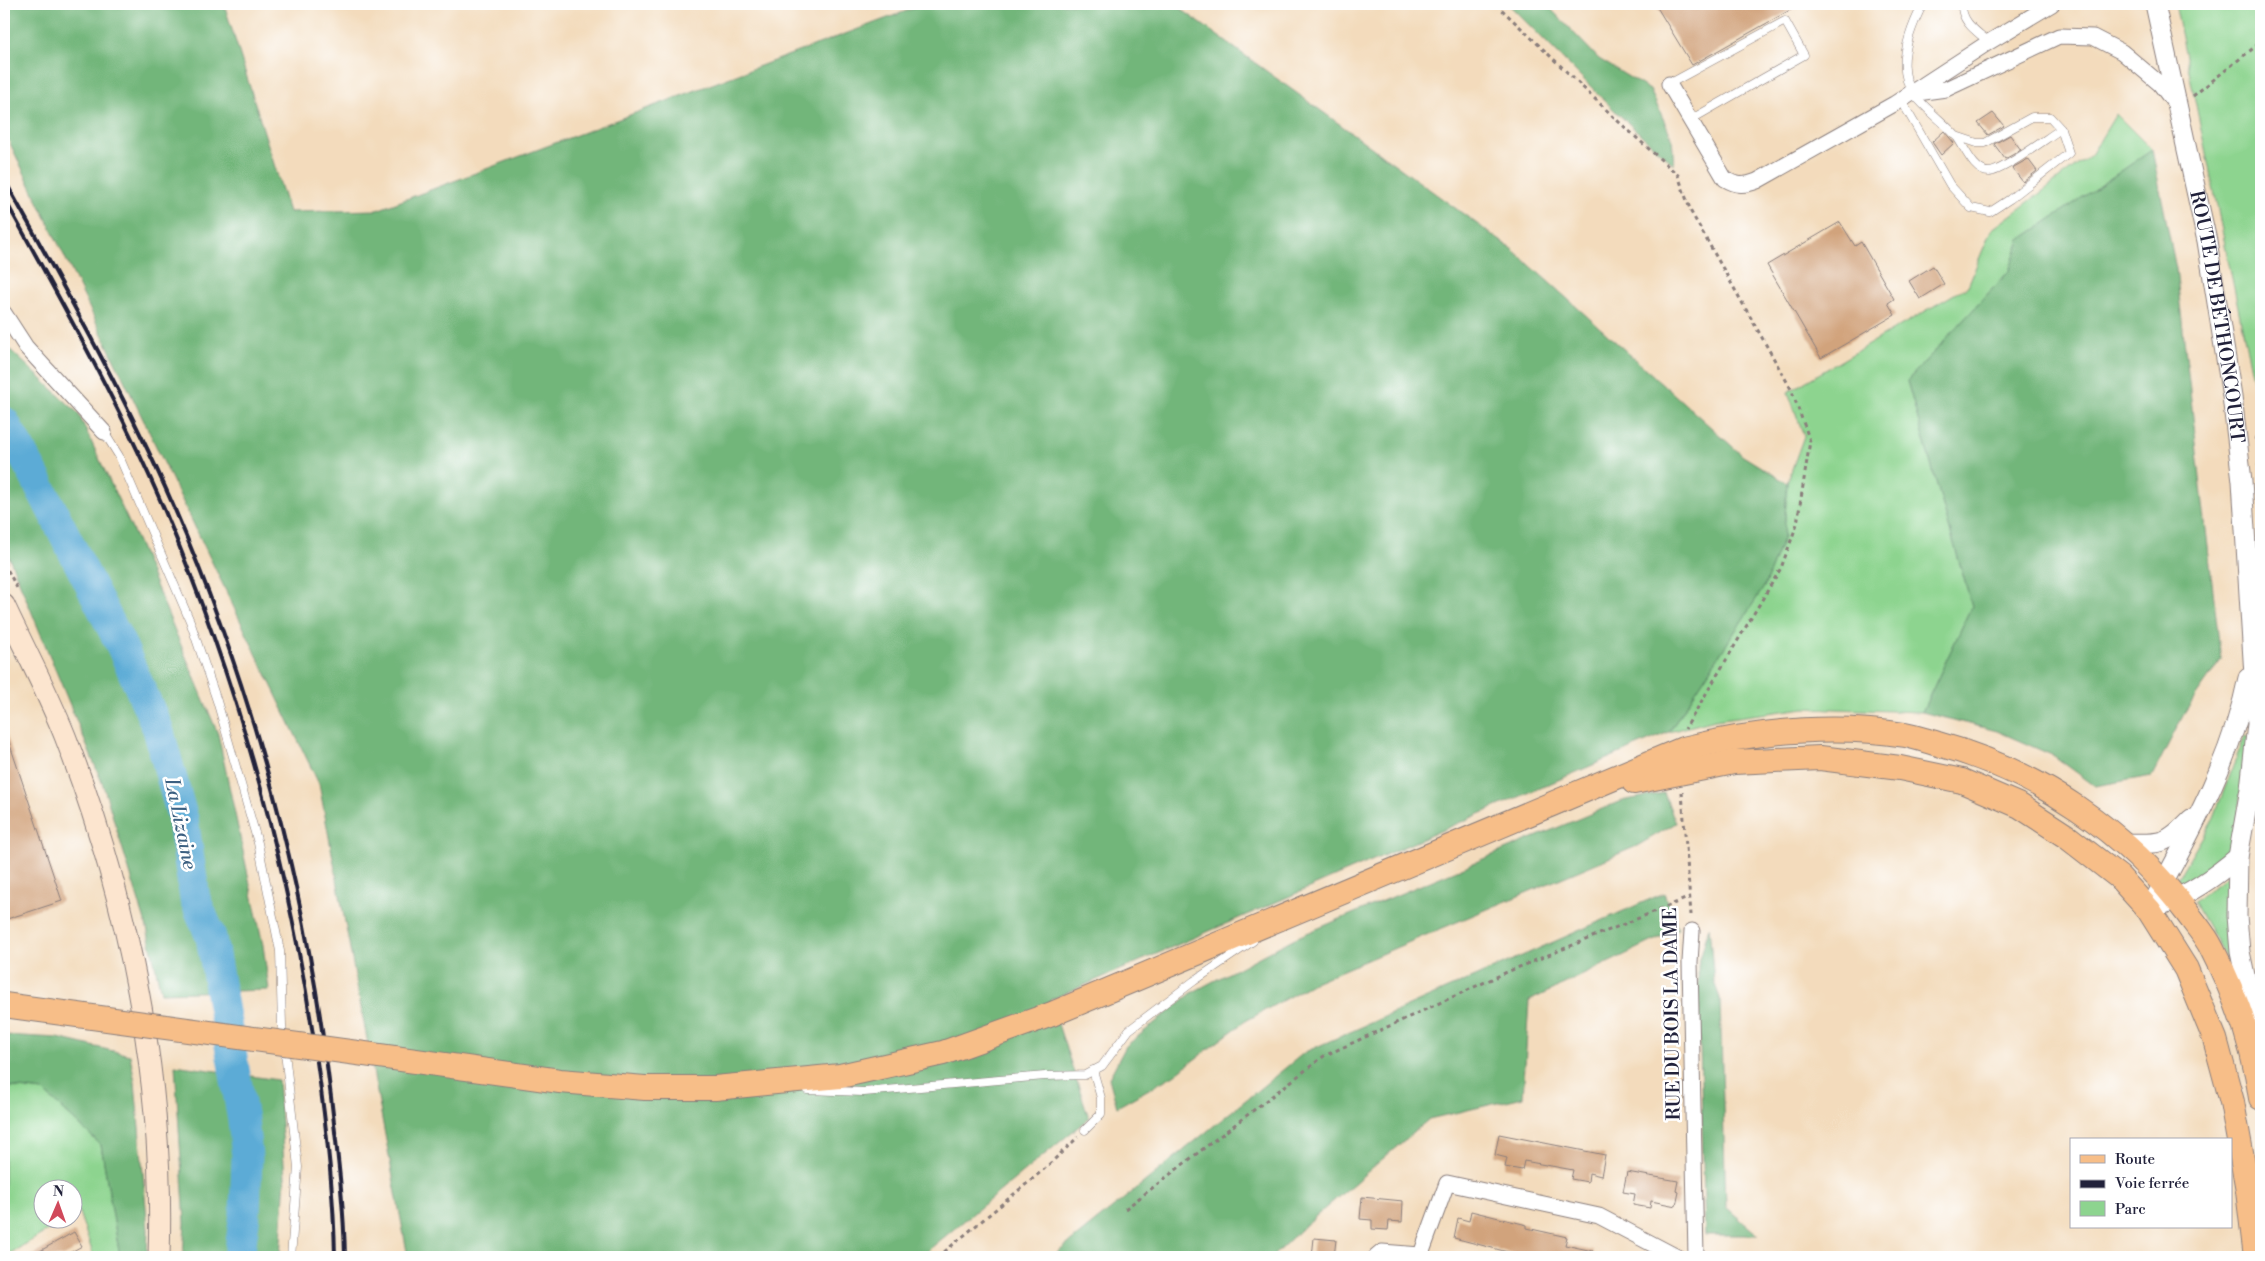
<svg xmlns="http://www.w3.org/2000/svg" width="2265" height="1261" font-family="'Libre Bodoni',serif">
  <rect width="100%" height="100%" fill="#fff"/>
  <filter id="ink" filterUnits="userSpaceOnUse"><feTurbulence type="fractalNoise" baseFrequency=".02" numOctaves="2"/><feDisplacementMap in="SourceGraphic" scale="10" xChannelSelector="R" yChannelSelector="G"/><feConvolveMatrix kernelMatrix="1 2 1 2 8 2 1 2 1" color-interpolation-filters="sRGB"/></filter>
  <filter id="wash" filterUnits="userSpaceOnUse"><feTurbulence type="fractalNoise" baseFrequency=".0096" numOctaves="4" result="noise"/><feDisplacementMap in="SourceGraphic" scale="20" xChannelSelector="R" yChannelSelector="G"/><feGaussianBlur stdDeviation="1.12" result="paint"/><feColorMatrix in="noise" values="0 0 0 0 0 0 0 0 0 0 0 0 0 0 0 0 0 1.4 0 .05"/><feComposite in="paint" operator="in"/></filter>
  <g filter="url(#wash)">
    <rect width="100%" height="100%" fill="#f3dbbc"/>
    <g fill="#8dd48f" stroke="#587b65">
      <path d="M2175,4H2261V464L2254,384Z"/>
      <path d="M2116,114L2152,150L2020,240L2009,271L1907,381L1972,606L1922,712L1805,708L1715,720L1669,732L1764,587L1784,536L1787,483L1804,436L1788,392L1968,286L1991,230L2091,155Z"/>
      <path d="M2245,735L2249,736L2233,846L2221,862L2181,885L2177,880L2213,819Z"/>
      <path d="M2227,876L2230,877L2237,970L2233,971L2194,902Z"/>
      <path d="M4,1086L43,1091L101,1145L120,1257H94L79,1212L73,1215L72,1188H42V1218L67,1219L4,1257Z"/>
    </g>
    <g fill="#72b67a" stroke="#4a6c5a">
      <path d="M4,4H224L289,212L377,210L925,4H1174L1513,250L1743,456L1787,483L1784,536L1764,587L1669,732L1050,1000L1089,1118L920,1257H408L319,784L4,131Z"/>
      <path d="M1508,4H1546L1599,59L1650,90L1672,138L1674,165L1614,110Z"/>
      <path d="M2152,150L2176,269L2221,660L2186,710L2152,776L2095,786L2054,756L1997,731L1922,712L1972,606L1907,381L2009,271L2020,240Z"/>
      <path d="M4,344L78,413L138,542L218,734L263,945L269,990L161,993L147,928L103,785L4,545Z"/>
      <path d="M1664,793L1676,823L1637,846L1317,981L1244,1022L1174,1075L1117,1107L1109,1078L1126,1046L1193,992L1295,938L1621,801Z"/>
      <path d="M1664,893L1678,929L1529,1001L1523,1097L1429,1119L1301,1229L1272,1257H1052L1305,1052Z"/>
      <path d="M1709,927L1714,982L1720,998L1726,1207L1758,1235H1705L1698,966Z"/>
      <path d="M4,1035L58,1038L130,1055L135,1082L148,1230L147,1257H120L101,1145L43,1091L4,1086Z"/>
      <path d="M175,1065L278,1080L285,1177L280,1257H183L185,1223Z"/>
    </g>
    <g fill="none" stroke-linecap="round" stroke-linejoin="round">
      <path stroke="#5babd6" stroke-width="31" d="M4,422L32,471L122,647L158,729L183,819L195,899L211,937L243,1120L247,1156L245,1214L239,1257"/>
    </g>
    <g id="blocks">
      <g fill="#d1a37b">
        <path d="M1655,4H1801L1692,65Z"/>
        <path d="M1993,113L2004,126L1988,135L1978,123Z"/>
        <path d="M1944,131L1954,143L1941,155L1932,142Z"/>
        <path d="M2010,135L2021,150L2005,159L1994,144Z"/>
        <path d="M2028,159L2037,171L2023,182L2012,168Z"/>
        <path d="M1840,222L1855,246L1861,242L1894,299L1888,303L1895,315L1821,358L1767,265Z"/>
        <path d="M1933,266L1944,284L1920,299L1909,281Z"/>
        <path d="M4,733H6L62,901L4,920Z"/>
        <path d="M1499,1134L1605,1155L1601,1176L1589,1173L1588,1182L1571,1179L1573,1170L1524,1161L1522,1170L1505,1167L1507,1158L1495,1155Z"/>
        <path d="M1627,1172L1678,1181L1676,1191L1679,1192L1676,1206L1651,1201L1650,1208L1633,1205L1635,1194L1623,1192Z"/>
        <path d="M1362,1197L1403,1201L1402,1222L1389,1221L1388,1230L1372,1229V1220L1360,1219Z"/>
        <path d="M1471,1211L1527,1225V1228L1567,1237L1565,1245L1593,1251V1257H1527L1454,1238L1458,1218L1469,1221Z"/>
        <path d="M74,1232L82,1246L62,1257H29Z"/>
        <path d="M1314,1238L1336,1240L1334,1257H1312Z"/>
      </g>
    </g>
  </g>
  <g filter="url(#ink)">
    <use href="#blocks" fill-opacity="0" stroke="#8a7e7c" stroke-width="1"/>
    <g fill="none" stroke-linecap="round" stroke-linejoin="round">
      <defs>
        <g id="service">
          <path d="M1962,4C1961,22 1976,31 1989,42"/>
          <path d="M1669,84L1785,21L1804,55L1690,120"/>
          <path d="M1901,100L1950,185L1971,208L1990,212L2010,199L2069,153L2061,129C2048,137 2002,172 1989,172C1974,172 1965,148 1957,137C1944,122 1926,110 1914,94C1894,68 1910,29 1923,4"/>
          <path d="M1956,136L1977,143H1985L2032,117H2050L2061,129"/>
          <path d="M104,432L119,456L190,621L217,701L258,843L280,951L282,1026L298,1167L291,1257"/>
          <path d="M807,1090L864,1092L1045,1076L1085,1075L1102,1066L1129,1030L1194,981L1253,941"/>
          <path d="M1085,1130L1101,1114V1098L1093,1070"/>
        </g>
        <g id="minor">
          <path d="M1669,84L1725,179C1737,186 1744,186 1757,181L1894,104L1989,42L2052,4"/>
          <path d="M1917,93L1946,89L2059,36L2093,37L2122,52L2160,84L2176,105"/>
          <path d="M4,313L26,347L104,432"/>
          <path d="M1692,931L1690,962L1696,1257"/>
          <path d="M1376,1257L1382,1252L1420,1255"/>
          <path d="M1420,1257L1447,1183L1599,1216L1677,1257"/>
        </g>
        <g id="tertiary">
          <path id="s1" d="M2155,4L2207,241L2232,396L2242,481L2257,724L2250,789L2238,857L2237,916L2240,952L2261,1050"/>
          <path d="M2123,843C2160,844 2165,846 2191,819"/>
          <path d="M2164,904C2191,893 2216,876 2238,857"/>
          <path d="M2149,910C2189,835 2231,762 2248,678"/>
        </g>
        <path id="secondary" d="M4,605C24,648 47,691 65,736C129,901 165,1079 159,1257"/>
        <g id="primary">
          <path d="M1634,782L1734,762L1820,758L1900,768L1962,781L2020,806L2066,836L2119,877L2149,910L2186,969L2215,1039L2232,1102L2248,1191L2256,1257"/>
          <path d="M4,1005L63,1013"/>
          <path d="M394,1058L560,1081L645,1088H715L840,1076L943,1053L1052,1014L1683,749C1756,731 1830,723 1905,735C1916,737 1927,741 1938,744C2037,771 2127,831 2188,914C2196,925 2206,936 2212,949C2235,994 2254,1047 2261,1098"/>
        </g>
      </defs>
      <use href="#service" stroke="#8a7e7c" stroke-width="9"/>
      <use href="#minor" stroke="#8a7e7c" stroke-width="17"/>
      <use href="#tertiary" stroke="#8a7e7c" stroke-width="21"/>
      <use href="#secondary" stroke="#8a7e7c" stroke-width="23"/>
      <use href="#primary" stroke="#8a7e7c" stroke-width="26"/>
      <g stroke="#8a7e7c" stroke-width="3" stroke-dasharray="4 4" stroke-linecap="butt">
        <path d="M1496,4L1619,122L1678,175L1691,212L1791,389L1810,441L1797,524L1781,568L1685,729"/>
        <path d="M2193,96L2261,42"/>
        <path d="M2254,438L2261,439"/>
        <path d="M4,563L18,590"/>
        <path d="M1682,792L1691,915"/>
        <path d="M1125,1209L1324,1056L1507,972L1690,897"/>
        <path d="M938,1257L1042,1171L1078,1137"/>
      </g>
      <use href="#service" stroke="#fff" stroke-width="8"/>
      <use href="#minor" stroke="#fff" stroke-width="15"/>
      <use href="#tertiary" stroke="#fff" stroke-width="19"/>
      <use href="#secondary" stroke="#fce5cf" stroke-width="21"/>
      <use href="#primary" stroke="#f7be88" stroke-width="24"/>
      <g stroke="#22223b" stroke-width="4">
        <path d="M4,179C63,286 124,393 173,505C255,694 307,893 331,1097C337,1150 344,1204 345,1257"/>
        <path d="M4,198C60,299 118,402 164,509C238,684 289,867 316,1055C326,1122 334,1190 335,1257"/>
      </g>
      <defs>
        <path id="primary-bridge" d="M63,1013L394,1058"/>
      </defs>
      <use href="#primary-bridge" stroke="#8a7e7c" stroke-width="26" stroke-linecap="butt"/>
      <use href="#primary-bridge" stroke="#f7be88" stroke-width="24"/>
    </g>
  </g>
  <g text-anchor="middle" dominant-baseline="central" stroke-width="5" stroke-linejoin="round" paint-order="stroke">
    <g font-size="19" fill="#22223b" stroke="#fff">
      <text stroke="none"><textPath href="#s1" startOffset="319">ROUTE DE BÉTHONCOURT</textPath></text>
      <text transform="translate(1672 1014) rotate(-91)">RUE DU BOIS LA DAME</text>
    </g>
    <g font-size="20" font-style="italic" fill="#3c6081" stroke="#fff">
      <text transform="translate(180 824) rotate(78)">La Lizaine</text>
    </g>
  </g>
  <rect width="2265" height="1261" fill="none" stroke="#fff" stroke-width="20"/>
  <rect x="2070" y="1138" width="162" height="90" fill="#ffffff" stroke="#a7a7b1"/>
  <rect x="2080" y="1155" width="25" height="8" fill="#f7be88" stroke="#a7a7b1"/>
  <text x="2115" y="1164" font-size="15" fill="#22223b">Route</text>
  <rect x="2080" y="1180" width="25" height="8" fill="#22223b" stroke="#a7a7b1"/>
  <text x="2115" y="1188" font-size="15" fill="#22223b">Voie ferrée</text>
  <rect x="2080" y="1201" width="25" height="15" fill="#8dd48f" stroke="#a7a7b1"/>
  <text x="2115" y="1214" font-size="15" fill="#22223b">Parc</text>
  <g transform="translate(58 1204) rotate(2)"><circle r="24" fill="#ffffff" stroke="#a7a7b1"/>
  <path d="M0-4L9 19L0 12L-9 19Z" fill="#d1495b"/>
  <text y="-8" font-size="14" font-weight="bold" text-anchor="middle" fill="#22223b">N</text>
  </g>
</svg>
